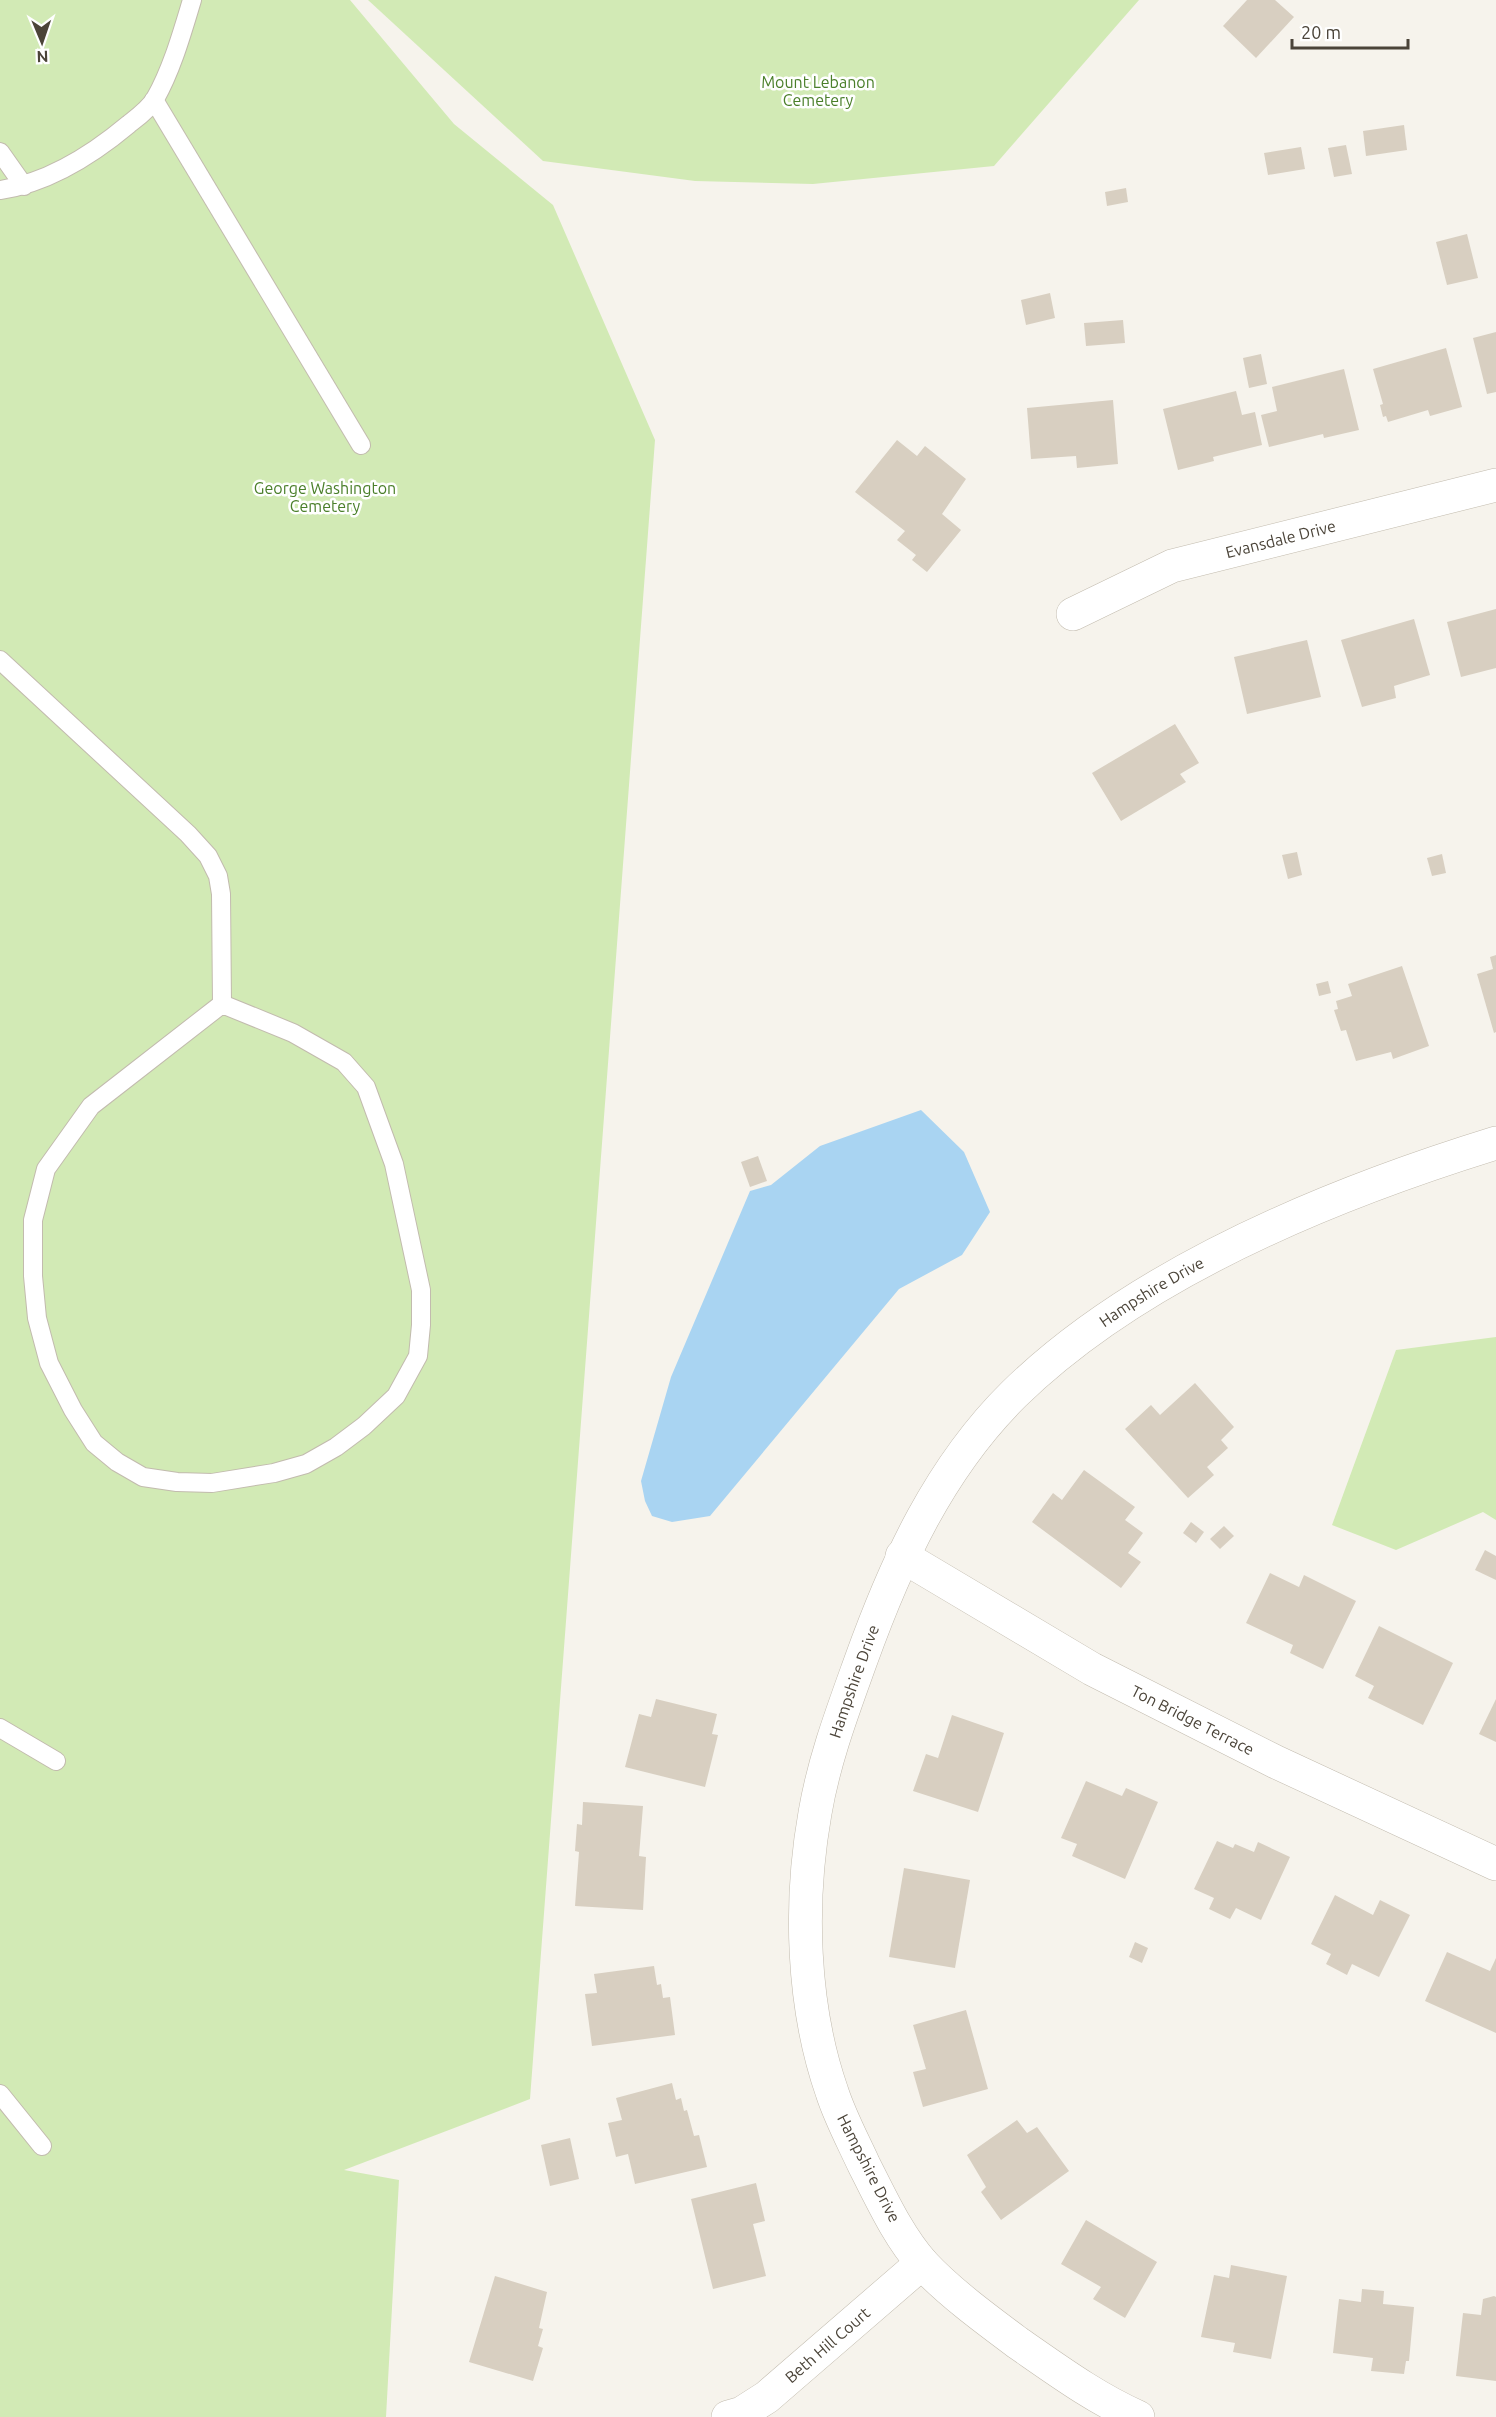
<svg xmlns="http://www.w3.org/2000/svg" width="1496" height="2417" font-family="Ubuntu,sans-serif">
  <rect width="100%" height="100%" fill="#f6f3ec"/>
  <g fill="#d2eab5">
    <path d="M0,0H350L454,124L553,205L655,440L530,2099L344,2170L399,2180L386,2417H0Z"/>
    <path d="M368,0H1139L994,166L813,184L695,181L543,161Z"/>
    <path d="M1496,1337V1520L1483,1512L1396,1550L1332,1525L1396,1350Z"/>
  </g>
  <path fill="#a9d4f2" d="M921,1110L964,1152L990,1212L962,1255L899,1289L710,1516L672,1522L652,1516L645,1501L641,1481L671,1377L750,1191L771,1185L820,1146Z"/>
  <g fill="#d8cfc1">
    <path d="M1247,0H1275L1294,17L1256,58L1223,26Z"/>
    <path d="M1404,125L1407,150L1366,156L1363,131Z"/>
    <path d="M1346,145L1352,174L1334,177L1328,148Z"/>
    <path d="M1301,147L1305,169L1268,175L1264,153Z"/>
    <path d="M1126,188L1128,202L1107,206L1105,192Z"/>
    <path d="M1467,234L1478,278L1447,285L1436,242Z"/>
    <path d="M1050,293L1055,318L1026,325L1021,300Z"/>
    <path d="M1123,320L1125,343L1086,346L1084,323Z"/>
    <path d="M1496,332V392L1487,394L1473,338Z"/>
    <path d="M1446,348L1462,407L1430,416L1428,410L1388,422L1386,416L1383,417L1380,405L1383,404L1373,369Z"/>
    <path d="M1261,354L1267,384L1249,388L1243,358Z"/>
    <path d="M1344,369L1359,430L1324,438L1323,434L1269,447L1261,415L1277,411L1272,387Z"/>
    <path d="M1236,391L1242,415L1255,412L1262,445L1213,457L1214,461L1178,470L1163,409Z"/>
    <path d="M1113,400L1118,464L1077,468L1076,456L1031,459L1027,408Z"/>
    <path d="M897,440L917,456L925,446L966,479L942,514L961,530L927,572L912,560L916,555L897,540L905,531L855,492Z"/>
    <path d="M1496,609V668L1461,677L1447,622Z"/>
    <path d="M1414,619L1430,675L1394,686L1396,698L1362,707L1341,640Z"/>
    <path d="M1307,640L1321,697L1247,714L1234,657Z"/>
    <path d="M1175,724L1199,763L1180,774L1186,782L1121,821L1092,773Z"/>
    <path d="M1297,852L1302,875L1288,879L1282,855Z"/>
    <path d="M1442,854L1446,873L1432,876L1427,858Z"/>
    <path d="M1496,955V1032L1494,1033L1477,974L1493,969L1490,957Z"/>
    <path d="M1402,966L1429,1046L1393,1059L1391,1052L1356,1061L1346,1030L1341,1031L1334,1010L1338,1009L1336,1001L1352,996L1348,984Z"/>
    <path d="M1328,981L1331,993L1319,996L1316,984Z"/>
    <path d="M758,1156L767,1181L750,1187L741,1162Z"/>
    <path d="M1195,1383L1234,1427L1221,1440L1228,1448L1207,1467L1214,1475L1188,1498L1125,1429L1151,1405L1160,1415Z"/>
    <path d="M1084,1470L1135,1507L1125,1520L1143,1533L1128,1553L1141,1562L1121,1588L1032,1522L1053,1493L1062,1500Z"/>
    <path d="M1191,1522L1204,1532L1196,1543L1183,1533Z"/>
    <path d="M1224,1526L1234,1536L1220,1549L1210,1539Z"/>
    <path d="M1485,1550L1496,1556V1580L1475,1570Z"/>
    <path d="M1270,1573L1299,1587L1304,1575L1356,1601L1323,1669L1290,1653L1293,1645L1246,1623Z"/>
    <path d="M1379,1626L1453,1663L1423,1725L1368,1698L1374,1686L1355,1676Z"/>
    <path d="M656,1699L717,1714L712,1734L718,1735L705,1787L625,1767L639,1714L651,1717Z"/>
    <path d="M1496,1699V1742L1479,1734Z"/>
    <path d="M952,1715L1004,1733L978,1812L913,1791L926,1754L938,1758Z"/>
    <path d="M1086,1781L1122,1796L1126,1788L1158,1802L1125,1879L1072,1856L1077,1844L1061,1838Z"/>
    <path d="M583,1802L643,1806L639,1856L646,1857L643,1910L575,1906L579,1852L575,1851L577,1824L582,1825Z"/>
    <path d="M1217,1841L1233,1848L1235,1844L1254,1852L1258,1842L1290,1857L1261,1920L1236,1908L1230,1919L1209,1909L1214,1898L1194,1889Z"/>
    <path d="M904,1868L970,1880L955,1968L889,1957Z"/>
    <path d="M1335,1895L1373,1915L1380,1900L1410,1915L1379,1977L1352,1964L1347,1975L1326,1964L1331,1954L1311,1944Z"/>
    <path d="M1135,1942L1148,1948L1142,1963L1129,1957Z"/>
    <path d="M1447,1952L1490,1971L1496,1958V2033L1425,2001Z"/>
    <path d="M654,1966L657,1985L661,1984L663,1998L670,1997L675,2035L592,2046L585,1994L597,1993L594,1974Z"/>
    <path d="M966,2010L988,2089L923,2107L913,2072L926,2069L913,2025Z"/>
    <path d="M672,2083L676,2100L681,2098L684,2111L687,2110L694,2136L699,2135L707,2167L635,2184L628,2154L616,2157L608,2123L622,2120L616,2098Z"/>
    <path d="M1017,2120L1027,2133L1037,2127L1069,2171L1001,2220L981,2192L986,2187L967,2155Z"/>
    <path d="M570,2138L579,2179L550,2186L541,2145Z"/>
    <path d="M756,2183L765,2221L753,2224L766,2276L713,2289L691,2199Z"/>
    <path d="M1086,2220L1157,2262L1125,2318L1093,2299L1101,2287L1061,2264Z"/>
    <path d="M1231,2265L1287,2276L1271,2359L1233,2352L1235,2343L1201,2337L1214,2275L1229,2278Z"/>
    <path d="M495,2276L547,2292L539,2328L543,2329L538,2346L543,2348L533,2381L469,2362Z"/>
    <path d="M1362,2289L1384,2291L1383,2304L1414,2307L1409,2361H1406L1404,2374L1371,2371L1373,2358L1333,2353L1339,2299L1361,2302Z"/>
    <path d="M1494,2296L1496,2297V2381L1456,2376L1463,2313L1481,2315L1483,2299Z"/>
  </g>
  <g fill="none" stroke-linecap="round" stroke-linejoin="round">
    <defs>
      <g id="lane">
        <path d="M154,100L361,445"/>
        <path d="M0,152L24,186"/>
        <path d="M0,190C48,183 92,155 129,124C138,117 149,109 155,99C172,69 182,33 192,0"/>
        <path d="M0,660L188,834L208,856L218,876L221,894L222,1004"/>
        <path d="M222,1004L293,1033L344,1062L366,1087L394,1164L421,1290V1325L418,1356L396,1396L364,1426L336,1447L306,1464L274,1473L212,1483L177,1482L143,1477L117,1462L94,1443L73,1410L49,1363L37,1318L33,1276V1220L46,1169L91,1106Z"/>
        <path d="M0,1728L56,1761"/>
        <path d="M0,2094L42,2146"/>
      </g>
      <g id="street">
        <path id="s1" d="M1073,614L1172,566L1496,485"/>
        <path id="s2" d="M902,1556L1092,1669L1276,1762L1496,1864"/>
        <path id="s3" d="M728,2417L742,2413L767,2397L922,2263"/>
        <path id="s4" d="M1138,2417C1095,2398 1057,2370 1018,2343C987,2320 949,2292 923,2264C898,2236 881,2198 864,2165C853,2141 840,2117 832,2092C802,2006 799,1903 815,1813C824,1760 843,1710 861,1660C896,1563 939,1468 1014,1394C1139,1272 1331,1194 1496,1143"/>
      </g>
    </defs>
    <use href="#lane" stroke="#c2bbae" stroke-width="20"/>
    <use href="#street" stroke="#c2bbae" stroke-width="34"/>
    <use href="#lane" stroke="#fff" stroke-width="18"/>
    <use href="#street" stroke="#fff" stroke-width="33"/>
  </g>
  <g text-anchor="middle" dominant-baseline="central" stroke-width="5" stroke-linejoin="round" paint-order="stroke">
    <g font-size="16" fill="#4a7f2a" stroke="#fff">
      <text x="818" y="82">Mount Lebanon<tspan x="818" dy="18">Cemetery</tspan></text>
      <text x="325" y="488">George Washington<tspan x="325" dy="18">Cemetery</tspan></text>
    </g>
    <g font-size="16" fill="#4b4439" stroke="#fff">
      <text stroke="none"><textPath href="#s1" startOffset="222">Evansdale Drive</textPath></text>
      <text stroke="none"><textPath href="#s4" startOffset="1384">Hampshire Drive</textPath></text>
      <text stroke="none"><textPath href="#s4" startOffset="880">Hampshire Drive</textPath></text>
      <text stroke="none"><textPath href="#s2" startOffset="334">Ton Bridge Terrace</textPath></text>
      <text transform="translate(869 2168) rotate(63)">Hampshire Drive</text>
      <text stroke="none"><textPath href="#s3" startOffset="124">Beth Hill Court</textPath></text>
    </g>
  </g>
  <g transform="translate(42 42) rotate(178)" stroke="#ffffff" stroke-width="4.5" paint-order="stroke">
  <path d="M0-4.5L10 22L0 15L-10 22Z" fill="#4b4439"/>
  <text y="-9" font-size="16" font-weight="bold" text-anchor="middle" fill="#4b4439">N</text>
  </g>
  <path d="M1292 39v9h116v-9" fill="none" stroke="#4b4439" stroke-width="3"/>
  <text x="1301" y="39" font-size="18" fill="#4b4439" stroke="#ffffff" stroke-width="4.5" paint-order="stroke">20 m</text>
</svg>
